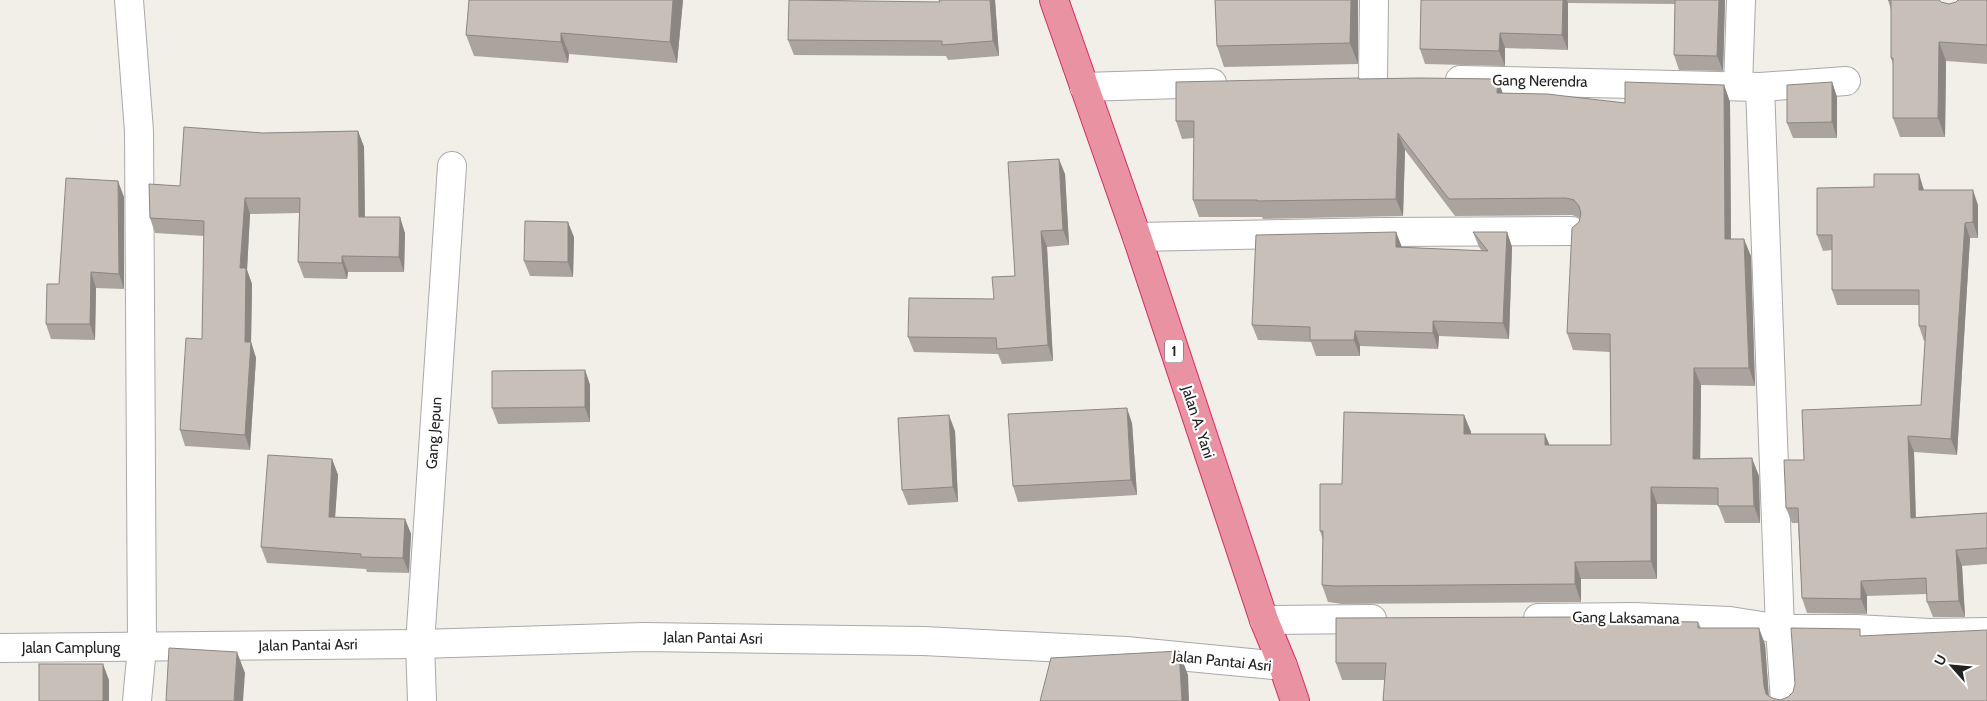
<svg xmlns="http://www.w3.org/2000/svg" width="1987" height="701" font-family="Cabin,sans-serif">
  <rect width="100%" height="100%" fill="#f2efe9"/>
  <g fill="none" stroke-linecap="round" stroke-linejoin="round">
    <defs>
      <g id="minor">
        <path d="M129,0L139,131L142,647L137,701"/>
        <path d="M1373,79L1374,0"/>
        <path d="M1460,80L1760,87L1846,81"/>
        <path d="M1738,86L1741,0"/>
        <path d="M1084,87L1212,83"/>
        <path d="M1760,87L1780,629L1785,701"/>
        <path d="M1137,237L1383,232L1572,231"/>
        <path d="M1538,618L1634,617L1730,621L1780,629H1856L1929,633L1987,632"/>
        <path d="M1264,620L1372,619"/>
        <path d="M0,648L420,644L643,637L923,641L1126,651L1283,666"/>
        <path d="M422,701L420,644L452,166"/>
      </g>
      <path id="highway" d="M1054,0L1137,237L1264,620L1283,666L1295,701"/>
    </defs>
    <use href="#minor" stroke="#a9a9a9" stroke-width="30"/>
    <use href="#highway" stroke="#dc2a67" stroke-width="30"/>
    <use href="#minor" stroke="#fff" stroke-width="28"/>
    <use href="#highway" stroke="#e892a2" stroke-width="28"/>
  </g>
  <g fill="#aba49e">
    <path d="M469,0H683L677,63L569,54L568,63L474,56L466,35Z"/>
    <path d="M939,0H995L999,56L948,60L946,56L794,55L788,40L940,2Z"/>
    <path d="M1215,0H1358V64L1224,67L1217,46Z"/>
    <path d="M1421,0H1725L1723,71L1679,70L1674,55L1675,4L1568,3V50L1505,48V66L1425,64L1420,49Z"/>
    <path d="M1888,0H1940L1941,2L1949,4L1987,0V64L1946,61L1945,137H1900L1893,118V64L1891,58V10Z"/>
    <path d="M1359,78L1360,79H1498L1502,93L1625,103L1724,85L1730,102L1731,239L1751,256L1755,386L1701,385L1700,459L1759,476L1760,523H1725L1718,505L1657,504V579H1581V602L1342,604L1328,602L1322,585L1323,540L1320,531L1342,484L1464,415L1471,432V434L1549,445H1611L1610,352L1573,350L1567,333L1579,222L1580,218L1572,215L1455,216L1405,150L1403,216L1263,219L1262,217H1199L1193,200L1194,138L1182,139L1176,121Z"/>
    <path d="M1832,82L1837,97V138H1793L1787,123Z"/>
    <path d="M358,131L364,147L365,217L405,233L404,272H348L347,279L304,278L298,262L299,213L250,214L247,270L252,284L251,342L256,358L250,450L185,446L180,430L202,339L204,236L155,233L150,218L263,133Z"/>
    <path d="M1065,174L1069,245L1047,247L1053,361L1002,364L998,354L914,352L908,337L994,299L1015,276Z"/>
    <path d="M1874,187L1924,190L1978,205V238H1970L1957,455L1914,452L1916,517L1987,513V564L1962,566L1965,617H1933L1927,602V594L1867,596V614L1807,613L1802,598L1798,523H1792L1786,508L1804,460L1921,405L1925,341H1924L1919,326V305H1837L1832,290V250L1823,251L1817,235Z"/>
    <path d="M124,197V289L96,288L95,340L51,339L46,324L59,284Z"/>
    <path d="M1396,232L1402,247L1482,251L1479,247L1473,232H1507L1512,247L1509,339L1439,336L1438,349L1360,346V356H1316L1311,342L1258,340L1252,325Z"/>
    <path d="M574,237L573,277L530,276L524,261Z"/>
    <path d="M585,370L590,385V422L498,424L492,408Z"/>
    <path d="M1132,423L1137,495L1018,502L1013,486Z"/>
    <path d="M955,431L958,502L908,505L902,490Z"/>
    <path d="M332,459L338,475L335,517L405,519L411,534L409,573L367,572L366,569L267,563L261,547Z"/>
    <path d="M1575,617L1578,624H1634L1698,622L1701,628L1765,644L1769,696L1772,698L1780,700L1788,697L1863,636L1987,701H1383L1385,680H1342L1336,663Z"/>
  </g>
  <g fill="#8b8681">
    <path d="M673,0H683L677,63L670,42Z"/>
    <path d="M990,0H995L999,56L993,41Z"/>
    <path d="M1351,0H1358V64L1350,43Z"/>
    <path d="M1563,0H1567L1568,3V50L1562,35Z"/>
    <path d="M1719,0H1725L1723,71L1717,56Z"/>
    <path d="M561,33L569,54L568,63L561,42Z"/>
    <path d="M1500,33L1505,48V66L1499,51Z"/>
    <path d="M1939,42L1946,61L1945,137L1938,118Z"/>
    <path d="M1498,79L1504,97L1497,93Z"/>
    <path d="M1832,82L1837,97V138L1832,122Z"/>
    <path d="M1724,85L1730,102L1731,256L1725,239Z"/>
    <path d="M358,131L364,147L365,232L359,217Z"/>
    <path d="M1398,133L1405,150L1403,216L1396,199Z"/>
    <path d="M1059,159L1065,174L1069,245L1063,230Z"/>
    <path d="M1919,174L1924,190V206L1919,190Z"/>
    <path d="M118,181L124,197V289L119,274Z"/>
    <path d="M1973,190L1978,205V238L1973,222Z"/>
    <path d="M245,198L250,214L247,270L252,284L251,344V342L256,358L250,450L245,435V342L240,268Z"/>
    <path d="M400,217L405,233L404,272L399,257Z"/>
    <path d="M568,222L574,237L573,277L568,262Z"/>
    <path d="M1965,223L1970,238L1957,455L1951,439Z"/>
    <path d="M1041,231L1047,247L1053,361L1048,345Z"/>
    <path d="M1396,232L1402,248L1396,247Z"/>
    <path d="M1507,232L1512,247L1509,339L1503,323Z"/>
    <path d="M1744,239L1751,256L1755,386L1749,368Z"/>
    <path d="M342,256L348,272L347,279L342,263Z"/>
    <path d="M91,272L96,288L95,340L90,324Z"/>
    <path d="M1433,321L1439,336L1438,349L1433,333Z"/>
    <path d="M1355,331L1360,346V356L1354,340Z"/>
    <path d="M1694,368L1701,385L1700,476L1693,459Z"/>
    <path d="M585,370L590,385V422L585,407Z"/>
    <path d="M1127,408L1132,423L1137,495L1131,480Z"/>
    <path d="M949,415L955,431L958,502L953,487Z"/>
    <path d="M1464,415L1471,432L1470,451L1464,434Z"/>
    <path d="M1545,434L1552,451L1545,445Z"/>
    <path d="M1908,436L1914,452L1916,533L1911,518Z"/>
    <path d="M1752,458L1759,476L1760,523L1754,506Z"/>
    <path d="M332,459L338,475L334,533L329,517Z"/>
    <path d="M1651,487L1657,504V579L1651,561Z"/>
    <path d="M405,519L411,534L409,573L403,558Z"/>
    <path d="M1956,550L1962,566L1965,617L1959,601Z"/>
    <path d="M1575,562L1581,579V602L1575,584Z"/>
    <path d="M1861,581L1867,596V614L1861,599Z"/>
    <path d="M1759,628L1765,644L1769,701L1764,686Z"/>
    <path d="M1179,651L1188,675L1189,701H1182Z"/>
    <path d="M237,652L245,673L243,701H234Z"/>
    <path d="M103,664L109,680V701H103Z"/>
  </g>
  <g fill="#c7bfb8" stroke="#8b8681">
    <path d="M469,0H673L670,42L561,33V42L466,35Z"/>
    <path d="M789,0L940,2L939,0H990L993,41L942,45V41L788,40Z"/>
    <path d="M1215,0H1351L1350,43L1217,46Z"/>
    <path d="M1421,0H1563L1562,35L1500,33L1499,51L1420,49Z"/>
    <path d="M1675,0H1719L1717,56L1674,55Z"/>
    <path d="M1888,0H1939L1941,2L1949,4L1956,2L1958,0H1987V45L1939,42L1938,118H1893V58H1891V1Z"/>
    <path d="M1359,78V79L1419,78L1498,79L1497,93L1547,94L1625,103V82L1724,85L1725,239H1744L1749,368H1694L1693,459L1752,458L1754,506H1718V488L1651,487V561L1575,562V584L1335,586L1322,585L1323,531H1320V484H1342L1344,412L1464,415V434H1545V445H1611L1610,334L1567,333L1572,228L1579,222L1581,214L1579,206L1574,200L1566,198L1449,199L1398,133L1396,199L1257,201V200H1193L1194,121H1176V82Z"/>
    <path d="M1832,82V122L1787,123V85Z"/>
    <path d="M184,127L263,133L358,131L359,217H400L399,257L342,256V263L298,262L300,198H245L240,268H246L245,342H251L245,435L180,430L186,338L202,339L204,221L150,218L149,184L180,186Z"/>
    <path d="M1059,159L1063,230L1041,231L1048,345L997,349L996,338L908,337L909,298L994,299L992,277L1015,276L1008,162Z"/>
    <path d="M1874,174H1919V190H1973V222L1965,223L1951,439L1908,436L1911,518L1987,513V548L1956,550L1959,601L1927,602L1926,578L1861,581V599L1802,598L1798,508H1786L1784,460H1804L1802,410L1921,405L1926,326H1919V290H1832V235H1817V188L1874,187Z"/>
    <path d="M66,178L118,181L119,274L91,272L90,324H46L47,284H59Z"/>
    <path d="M525,221L568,222V262L524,261Z"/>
    <path d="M1396,232V247L1488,251L1473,232H1507L1503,323L1433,321V333L1355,331L1354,340H1310V327L1252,325L1256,235Z"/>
    <path d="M585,370V407L492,408V371Z"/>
    <path d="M1127,408L1131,480L1013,486L1008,414Z"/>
    <path d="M949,415L953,487L902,490L898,418Z"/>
    <path d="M268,455L332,459L329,517L405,519L403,558L361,557V554L261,547Z"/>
    <path d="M1575,617V624H1634V621L1698,622V628H1759L1764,686L1766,694L1772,698L1780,700L1788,697L1793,692L1795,684L1791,628L1860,629V636L1987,630V701H1383L1386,663H1336V618Z"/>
    <path d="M169,648L237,652L234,701H166Z"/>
    <path d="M1179,651L1182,701H1040L1051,658Z"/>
    <rect x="39" y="664" width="64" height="37"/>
  </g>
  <g text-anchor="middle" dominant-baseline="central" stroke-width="4.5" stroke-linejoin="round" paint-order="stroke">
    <rect fill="#fff" stroke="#646464" stroke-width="1" x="1165" y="339.5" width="18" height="23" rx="4"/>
    <g font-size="14" font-weight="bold" fill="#222">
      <text x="1174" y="351">1</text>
    </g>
    <g font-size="15" fill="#222" stroke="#fff">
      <text transform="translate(1540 81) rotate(1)">Gang Nerendra</text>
      <text transform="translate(1198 422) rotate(72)">Jalan A. Yani</text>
      <text transform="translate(434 433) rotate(-86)">Gang Jepun</text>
      <text transform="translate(1626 618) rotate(1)">Gang Laksamana</text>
      <text transform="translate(713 638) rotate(1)">Jalan Pantai Asri</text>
      <text transform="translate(308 645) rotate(-1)">Jalan Pantai Asri</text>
      <text x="71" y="648">Jalan Camplung</text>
      <text transform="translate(1222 661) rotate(6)">Jalan Pantai Asri</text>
    </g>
  </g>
  <g transform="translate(1952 666) rotate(297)" stroke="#ffffff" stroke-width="4" paint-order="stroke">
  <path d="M0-4L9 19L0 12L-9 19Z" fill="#222222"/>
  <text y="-8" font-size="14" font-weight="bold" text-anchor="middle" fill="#222222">U</text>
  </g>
</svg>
